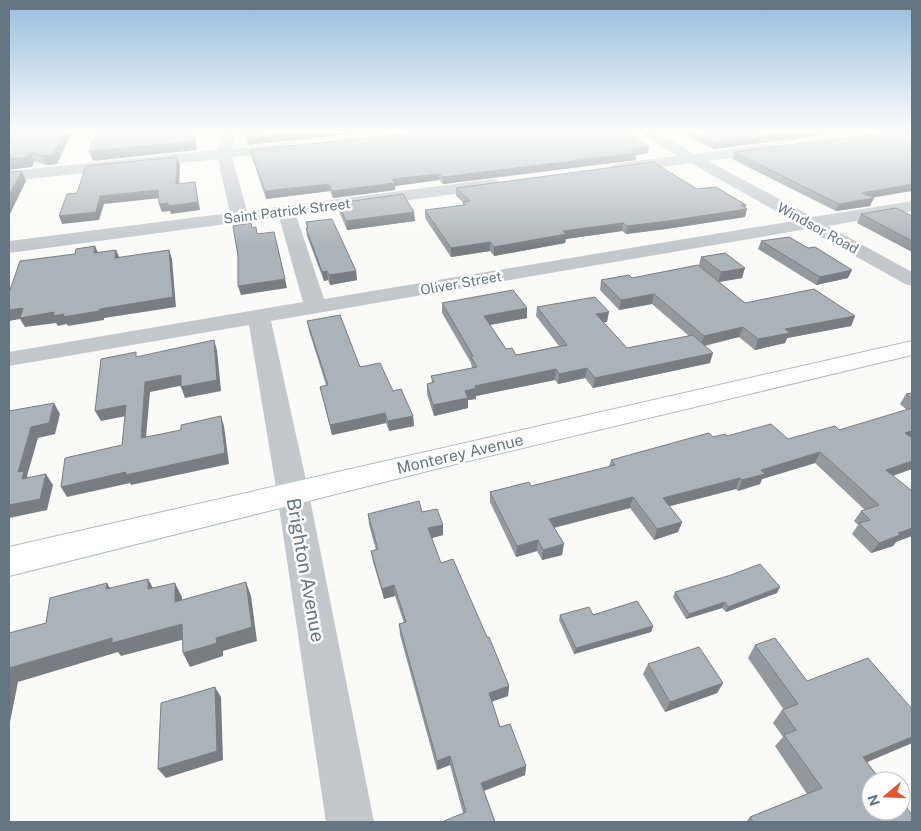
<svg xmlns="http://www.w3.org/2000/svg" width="921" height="831" font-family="'Public Sans',sans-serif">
  <rect width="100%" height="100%" fill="#fafaf8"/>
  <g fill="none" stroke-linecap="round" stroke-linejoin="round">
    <defs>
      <path id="secondary" d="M912,341V355L456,464L9,576V547Z"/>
    </defs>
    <use href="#secondary" stroke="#b3babf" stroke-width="2"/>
    <path fill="#c3c8cc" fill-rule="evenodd" d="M222,132H236L232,149L288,143L295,147L288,151L232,157L247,211L493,179L499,181L501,184L499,187L493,189L296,215L324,299L793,221L691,163L618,173L613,171L610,168L613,165L618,163L678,156L639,132H656L695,154L771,144L776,145L778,148L776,151L771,152L708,161L813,217L912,201V211L828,226L912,272V286L905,284L807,229L271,321L309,494L374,822H326L277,494L249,325L9,366V352L303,302L279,217L9,253V241L230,213L218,159L9,181V171L218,150Z"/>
    <use href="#secondary" fill="#fff" fill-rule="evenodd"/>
  </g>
  <g fill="#929a9f">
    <path d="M9,132L57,164L46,165L34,161L32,167Z"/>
    <path d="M680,132H845L713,149Z"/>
    <path d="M250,150L648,153L636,155V160L443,184L439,180L395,186V190L333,198L330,191L266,199L252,157Z"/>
    <path d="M734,152L872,198L870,206L836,211L732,159Z"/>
    <path d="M456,188L697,189L745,208V217L666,229L626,234L622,231L566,239L565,243L494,256L490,251L451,257L425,218V210L463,205V202L456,196Z"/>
    <path d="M338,203L415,221L347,230L339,211Z"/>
    <path d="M861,214L912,216V252L857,223Z"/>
    <path d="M306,222L356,271L357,280L330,285L328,280L324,281L307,236L306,228H307Z"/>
    <path d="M761,241L808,248L848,278L816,285L758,249Z"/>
    <path d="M701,257L742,278L719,282L745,303L855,316L851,326L787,338L785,343L755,350L739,337L705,346L710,363L593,388L585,378L558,384L555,380L476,396V399L468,400V408L434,416L427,394V384L432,383L431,376L472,368L471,363L442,313V303L527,318L490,325L506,349L516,355L559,346L536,316L537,307L607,322H603L627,348L689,336L652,304L619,310L600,290L601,280L632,278L699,265Z"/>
    <path d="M307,321L360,367L393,391L413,416L414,426L389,431L386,423L332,435L320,387L326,385L309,331Z"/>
    <path d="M912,393V469L893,476L896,542L893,546L871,553L852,534L858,525L854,521L861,511L865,510L815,463L762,479L760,484L738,491L736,489L669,506L682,522L678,532L654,540L630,508L554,528L562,555L542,560L537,551L516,557L490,502V492L531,486L609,467L611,460L713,437L727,436L788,439L839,430L907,410L900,404L906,394Z"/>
    <path d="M422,512L443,535L432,538L441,563L487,637L509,686L508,696L492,701L500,727L526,766L525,775L484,791L495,822L463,813L450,765L437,770L400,635L399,624L404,623L395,596L384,599L373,562L371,551L376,550L369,525L368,514Z"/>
    <path d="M675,592L777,593L726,612L722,608L686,619L673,597Z"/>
    <path d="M560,615H593L653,626L651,632L574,654L559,620Z"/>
    <path d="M755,645L807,681L912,709V743L866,762L912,822H746L750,817L807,794L775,746L783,737L773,723L782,710H784L748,658Z"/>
    <path d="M648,664L723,683L717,693L665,712L643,674Z"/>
  </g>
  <g fill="#777d82">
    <path d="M64,132H72L57,164L46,165L42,156Z"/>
    <path d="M194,132H195L197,150L93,161L89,151Z"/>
    <path d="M240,132H244V136H241Z"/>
    <path d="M308,132H370L248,145L246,138Z"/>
    <path d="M797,132H845L713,149L715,142Z"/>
    <path d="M649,147L648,153L636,155V160L443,184V177Z"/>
    <path d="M30,152L34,161L32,167L9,170V159Z"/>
    <path d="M177,157L180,164L179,192L176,184Z"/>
    <path d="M22,171L26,181L9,216V195Z"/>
    <path d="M439,174V180L395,186V190L333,198L332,191L392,179Z"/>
    <path d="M195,182L200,210L171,214L170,211L162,212L159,204Z"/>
    <path d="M329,184L330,191L266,199L265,191Z"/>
    <path d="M912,184V191L859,200L862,193Z"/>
    <path d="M158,190L161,198L104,204L99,220L62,224L59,216L100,196Z"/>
    <path d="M874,198L870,206L836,211L839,204Z"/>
    <path d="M746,205L745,209H747L745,217L666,229L626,234L627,226Z"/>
    <path d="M414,212L415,221L347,230L346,221Z"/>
    <path d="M623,223L622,231L566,239L565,243L494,256V247L563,231Z"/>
    <path d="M490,242V251L451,257V248Z"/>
    <path d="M95,246L99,255L94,253Z"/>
    <path d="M116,250L120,259L115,258Z"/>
    <path d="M169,250L172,259L176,307L104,318V320L68,326L67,324L58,326L56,323L25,327L20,319L9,321V310L23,308L54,312L100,309Z"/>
    <path d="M745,268L742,278L718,282L721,272Z"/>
    <path d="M852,270L848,278L816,285L820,277Z"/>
    <path d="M327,271L328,280L324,281L322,272Z"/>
    <path d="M356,271L357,280L330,285L329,275Z"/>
    <path d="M285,279L287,288L241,295L238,286Z"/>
    <path d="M654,294L652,304L619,310L621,300Z"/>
    <path d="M527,308V318L484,326V316Z"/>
    <path d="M609,312L607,322L594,324L596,314Z"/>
    <path d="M855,316L851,326L787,338L785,343L755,350L758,339L785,329Z"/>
    <path d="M743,327L739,337L701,346L704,336Z"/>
    <path d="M214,340L217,350L221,391L185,398L181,387Z"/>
    <path d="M713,353L710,363L593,388L595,378Z"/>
    <path d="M587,368L585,378L558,384L559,374Z"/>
    <path d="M556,369L555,380L476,396V399L468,400V408L434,416L433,405L475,386Z"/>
    <path d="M181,375L184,385L150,392L145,448L141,438L145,382Z"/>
    <path d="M54,403L60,414L55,434L38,438L27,476L31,482L22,479L18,472L31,427Z"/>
    <path d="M126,405L131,415L101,421L95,411Z"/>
    <path d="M385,413L386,423L332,435L330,425Z"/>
    <path d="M221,416L224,426L229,464L131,485L130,483L67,497L61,487Z"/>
    <path d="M413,416L414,426L389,431L388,421Z"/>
    <path d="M912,431V440L905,433Z"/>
    <path d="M820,452L815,463L762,479L760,484L738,491L742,480L761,470Z"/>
    <path d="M912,461V469L879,480L886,470Z"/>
    <path d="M46,474L53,485L47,510L9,518V505Z"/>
    <path d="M740,478L736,489L659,509L663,498Z"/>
    <path d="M633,497L630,508L548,529L549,519Z"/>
    <path d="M682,522L678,532L654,540L657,529Z"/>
    <path d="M443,525V535L428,539V528Z"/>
    <path d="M912,528V536L896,542L893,546L871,553L879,543L898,533Z"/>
    <path d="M538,540L537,551L516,557L517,546Z"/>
    <path d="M564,544L562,555L542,560L543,550Z"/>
    <path d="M148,579L156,593L148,589Z"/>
    <path d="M246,582L251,596L257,641L223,651V656L190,667L183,653L216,638Z"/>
    <path d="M107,583L115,597L106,589Z"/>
    <path d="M175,583L182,597V616L175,602Z"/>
    <path d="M394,585L395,596L384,599L382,589Z"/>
    <path d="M780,587L777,593L726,612L728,607Z"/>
    <path d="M725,602L722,608L686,619L689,614Z"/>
    <path d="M182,624L189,638L121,656L118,652L18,682L9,727V668L112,638Z"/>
    <path d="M653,626L651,632L574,654L576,648Z"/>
    <path d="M723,683L717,693L665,712L670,702Z"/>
    <path d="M509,686L508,696L488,703L489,693Z"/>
    <path d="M215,687L221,697L223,760L166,778L158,769Z"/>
    <path d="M912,737V743L851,769L863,757Z"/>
    <path d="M450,756V765L437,770V761Z"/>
    <path d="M526,766L525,775L480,792L481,783Z"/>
  </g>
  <g fill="#aab3b9" stroke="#777d82">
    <path d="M9,132H64L53,155L42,156L30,152L28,157L9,159Z"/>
    <path d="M96,132H194V141L89,151Z"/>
    <path d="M244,132H308L246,138Z"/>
    <path d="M425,132H623L649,147L630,149L637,153L443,177L439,174L392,179L395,183L332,191L329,184L265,191L250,150Z"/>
    <path d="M694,132H797L715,142Z"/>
    <path d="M891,132H912V184L862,193L874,198L839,204L734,152Z"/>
    <path d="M177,157L176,184L195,182L198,202L168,206V203L159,204L158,190L100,196L96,212L59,216L67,194L77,193L86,166Z"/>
    <path d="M653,162L697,189L716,187L746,205H741L747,209L668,221L627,226L623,223L563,231L566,234L494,247L490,242L451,248L425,210L465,205L463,202L470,201L456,188Z"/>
    <path d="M22,171L9,195V172Z"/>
    <path d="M403,194L414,212L346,221L338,203Z"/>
    <path d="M896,208L912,216V241L861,214Z"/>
    <path d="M332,219L356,271L329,275L327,271L322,272L306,228H308L306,222Z"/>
    <path d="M251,223L252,228L256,227L257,234L274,232L285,279L238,286V256L233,226Z"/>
    <path d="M789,237L808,248L815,247L852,270L820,277L761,241Z"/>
    <path d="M95,246L94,253L116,250L115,258L169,250L173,297L100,309L99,311L63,317L64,314L53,316L54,312L20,318L23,308L9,310V293L20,261L75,254L76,249Z"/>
    <path d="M725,253L745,268L721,272L701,257Z"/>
    <path d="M698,265L745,303L814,289L855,316L785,329L790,333L758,339L743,327L704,336L654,294L621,300L601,280L629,275L632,278Z"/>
    <path d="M513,290L527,308L484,316L506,349L512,348L516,355L567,345L537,307L595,297L609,312L596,314L627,348L693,335L713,353L595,378L587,368L559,374L556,369L475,386L476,388L465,391L468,398L433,405L427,384L434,382L431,376L477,367L471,357L473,356L442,303Z"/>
    <path d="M340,315L360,367L380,363L393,391L401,389L413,416L388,421L385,413L330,425L320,387L328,385L307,321Z"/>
    <path d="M214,340L217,380L181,387V375L145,382L141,438L181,430V425L221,416L225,453L126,475V472L61,487L65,458L122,445L126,405L95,411L101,359L136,352V357Z"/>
    <path d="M912,393V399L906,394Z"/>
    <path d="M54,403L49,423L31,427L18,472L24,471L22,479L46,474L40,499L9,505V411Z"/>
    <path d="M912,408V431L905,433L912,438V461L886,470L912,491V528L898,533L900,535L879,543L859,523L870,520L861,511L879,505L820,452L761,470L765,474L742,480L740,478L663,498L682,522L657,529L633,497L549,519L564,544L543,550L538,540L517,546L490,492L529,482L531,486L615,465L611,460L709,433L713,437L725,434L727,436L771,424L788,439L835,426L839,430Z"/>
    <path d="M419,501L422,512L437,509L443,525L428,528L441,563L453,559L487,637H489L509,686L489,693L500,727L510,724L526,766L481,783L495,822H444V821L466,812L450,756L437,761L399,624L406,622L394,585L382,589L371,551L378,549L368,514Z"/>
    <path d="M760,564L780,587L728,607L725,602L689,614L675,592L731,575Z"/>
    <path d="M148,579V589L175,583V602L246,582L252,627L216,638L217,643L183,653L182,624L112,643V638L9,668V633L46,623L50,598L107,583L106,589Z"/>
    <path d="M637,601L653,626L576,648L560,615L589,607L593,615Z"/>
    <path d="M775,638L807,681L868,658L912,709V737L863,757L881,781H871V811H901V800L912,815V822H753L750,817L822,788L784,735L796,730L782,710L798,704L755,645Z"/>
    <path d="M699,647L723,683L670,702L648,664Z"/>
    <path d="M215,687L217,751L158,769L161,703Z"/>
  </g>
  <linearGradient id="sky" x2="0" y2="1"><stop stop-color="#96bcdc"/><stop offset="0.53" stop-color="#fdfdfc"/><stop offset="1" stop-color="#fdfdfc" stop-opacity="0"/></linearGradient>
  <rect width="921" height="248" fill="url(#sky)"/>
  <g text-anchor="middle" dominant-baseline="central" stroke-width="5" stroke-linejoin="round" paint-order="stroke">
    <g font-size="14" fill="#657683" stroke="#fff">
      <text transform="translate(287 211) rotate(-7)">Saint Patrick Street</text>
      <text transform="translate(818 228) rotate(29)">Windsor Road</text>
      <text transform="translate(461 283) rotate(-10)">Oliver Street</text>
    </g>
    <g font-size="16" fill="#657683" stroke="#fff">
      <text transform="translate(460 454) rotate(-13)">Monterey Avenue</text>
    </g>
    <g font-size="19" fill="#657683" stroke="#fff">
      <text transform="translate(306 570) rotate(80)">Brighton Avenue</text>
    </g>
  </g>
  <rect width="921" height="831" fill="none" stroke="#657683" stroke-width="20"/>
  <g transform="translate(886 796) rotate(251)"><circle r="24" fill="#ffffff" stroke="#c1c8cd"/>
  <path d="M0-4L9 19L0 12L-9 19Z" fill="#e4572e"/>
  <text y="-8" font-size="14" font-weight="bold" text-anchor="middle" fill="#657683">N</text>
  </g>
</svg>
